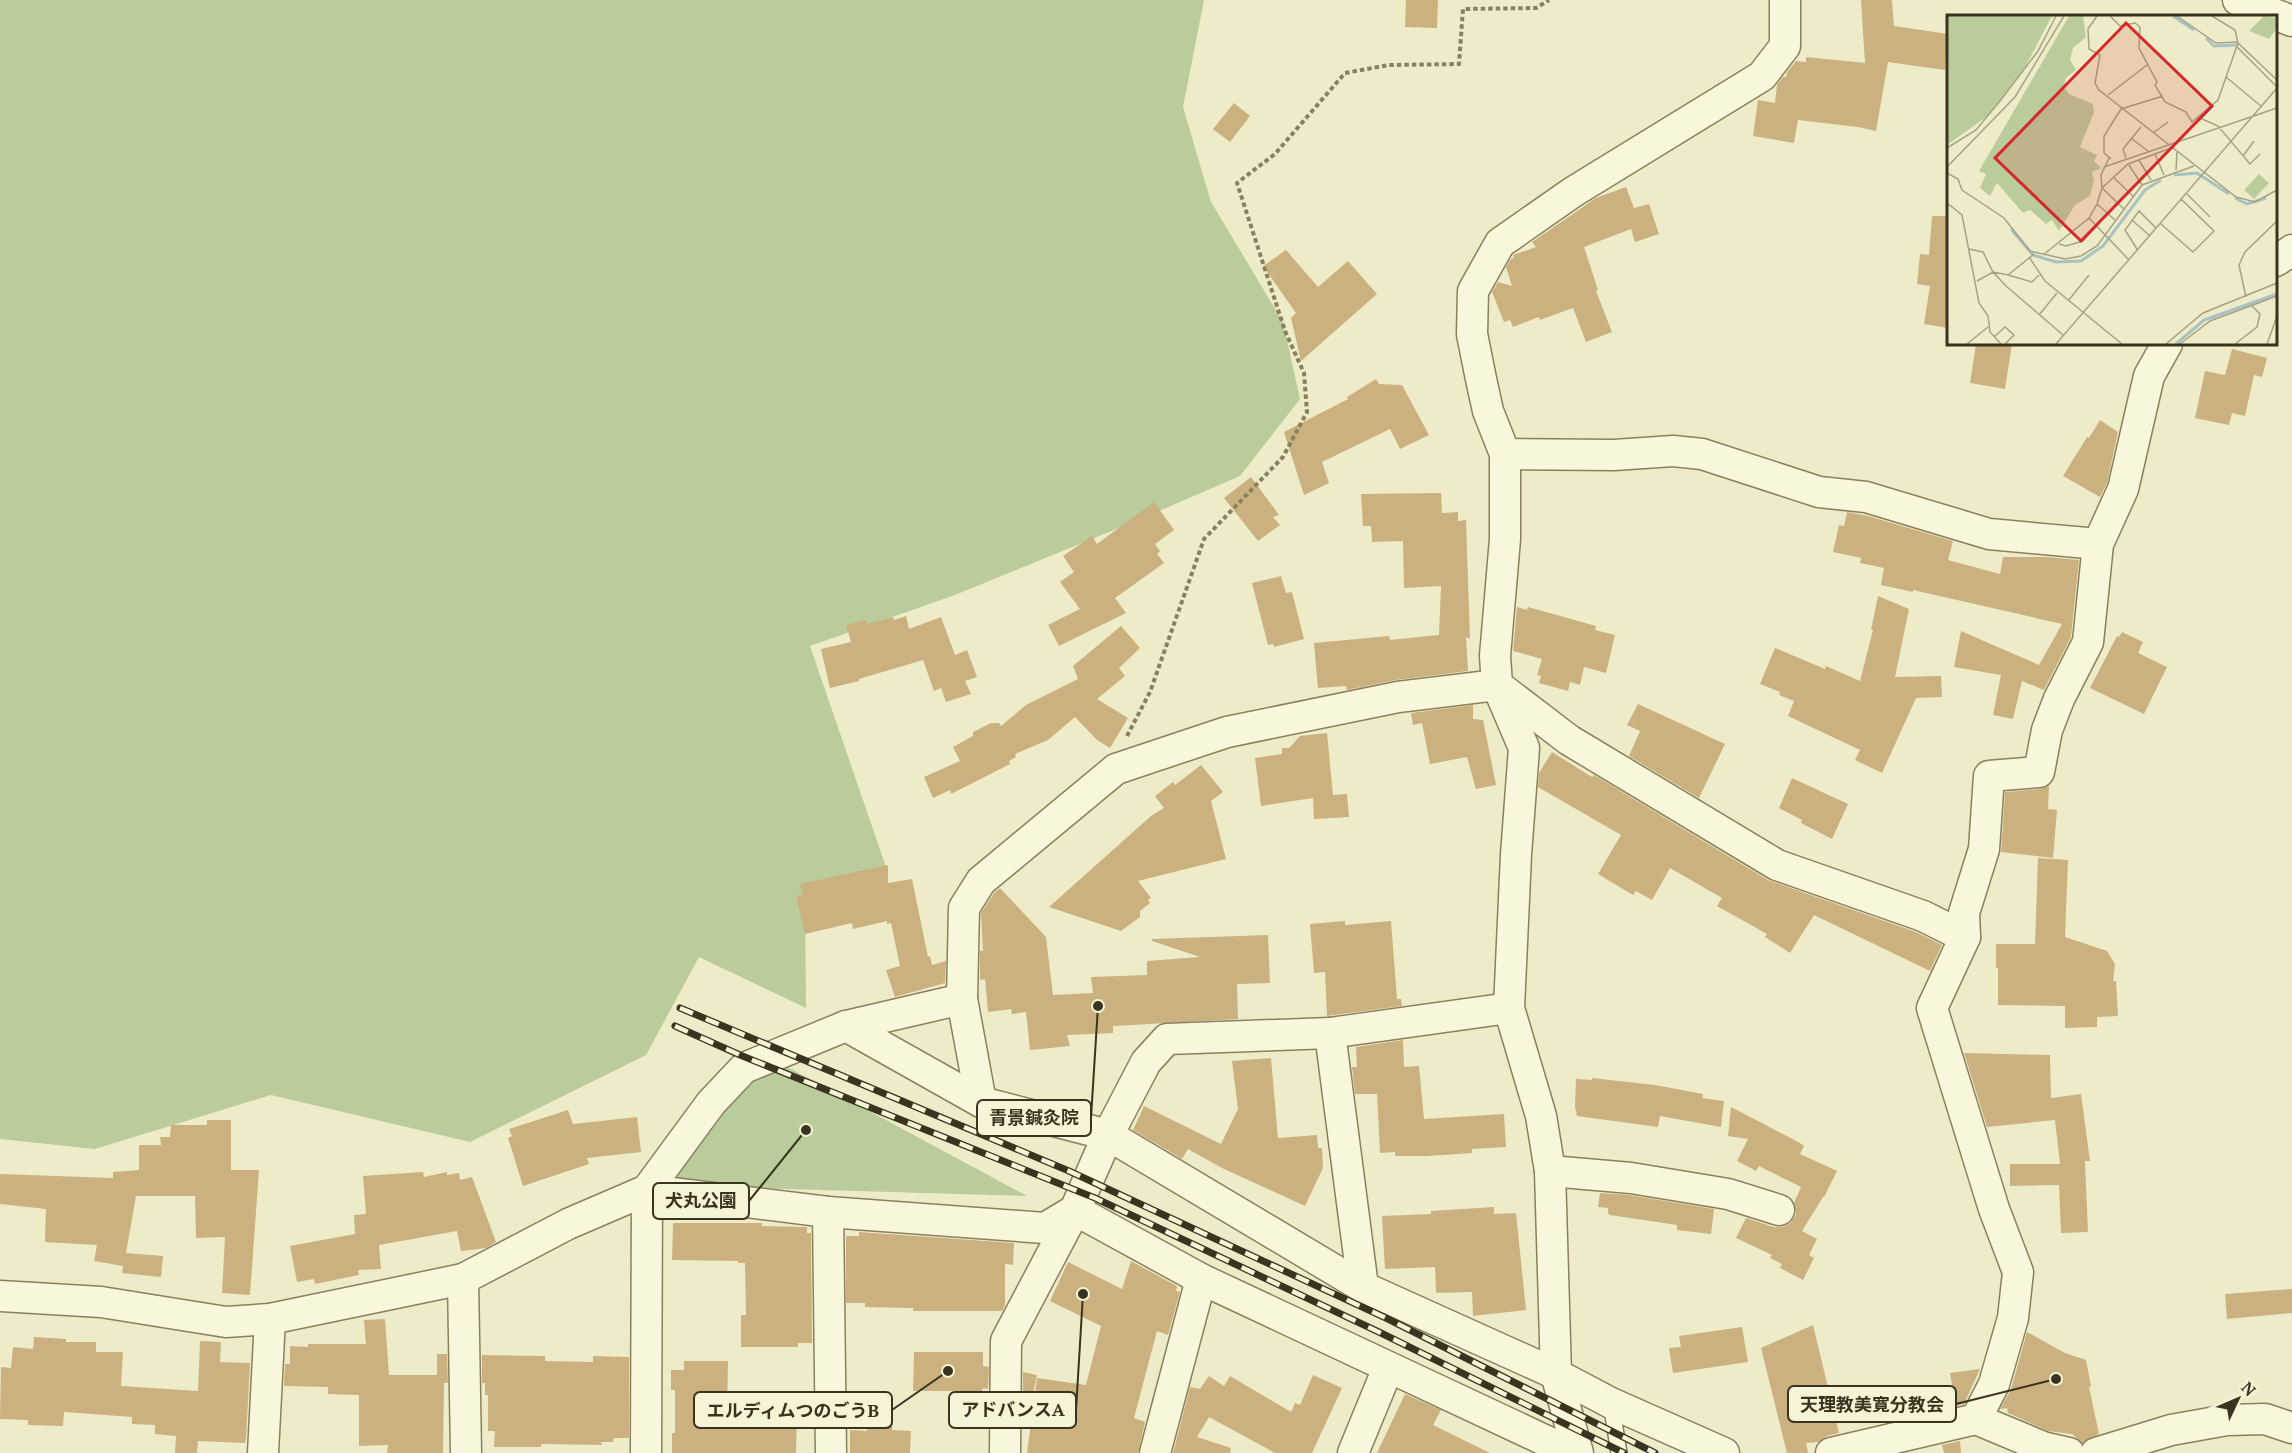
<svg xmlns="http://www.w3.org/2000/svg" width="2292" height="1453" font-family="'PT Serif','Noto Sans JP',serif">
  <rect width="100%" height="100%" fill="#eeecc8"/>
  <g fill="#bacc9c">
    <path d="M0,0H1204L1183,107L1211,202L1283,322L1300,399L1240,476L1136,521L955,595L810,646L886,867L805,888L806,1008L699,957L646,1055L470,1142L271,1095L95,1149L0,1139Z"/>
    <path d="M784,1065L1027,1196L685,1186L679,1181L676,1172L739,1088L759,1073Z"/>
  </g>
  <g fill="#cbb17f">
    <path d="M1406,0H1438L1437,28L1405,27Z"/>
    <path d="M1861,0H1892L1894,26L1948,34L1945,70L1888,62L1876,131L1858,127L1798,120L1794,143L1753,136L1758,100L1775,103L1777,85L1783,77H1786L1787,72L1796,61L1806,62V57L1865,63Z"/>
    <path d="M1234,103L1250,116L1230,142L1213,129Z"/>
    <path d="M1626,187L1634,208L1649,204L1659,234L1635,242L1631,229L1584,247L1598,290L1596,291L1612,332L1586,342L1573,308L1540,320L1539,317L1513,327L1510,320L1504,322L1492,292L1498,282L1512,286L1506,267L1511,259L1514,258L1513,255L1536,247L1532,242L1596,198Z"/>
    <path d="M1932,216H1948V328L1924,324L1930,286L1917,284L1920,254L1929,255Z"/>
    <path d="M1286,250L1318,287L1348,261L1377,294L1301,361L1291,318L1296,313L1263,266Z"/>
    <path d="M1976,344H2012L2005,389L1970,383Z"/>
    <path d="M2232,349L2267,358L2262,377L2254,375L2245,416L2232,413L2229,425L2195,418L2205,371L2225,375Z"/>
    <path d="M1376,379L1379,384L1402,385L1429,435L1400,449L1390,429L1322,462L1329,483L1304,495L1284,432L1348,399L1347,397Z"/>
    <path d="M2100,420L2118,432L2107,483L2100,497L2063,476L2087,437L2089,438Z"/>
    <path d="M1251,477L1279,515L1273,517L1280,525L1258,541L1224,498Z"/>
    <path d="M1441,493L1442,513L1458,512V521L1466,520L1470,639L1466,637L1468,671L1396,680L1347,690L1346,686L1318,688L1314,643L1389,636L1390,640L1439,635L1441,586L1404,588L1403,541L1372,542L1371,526H1363L1361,494Z"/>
    <path d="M1154,502L1174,530L1155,544L1160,551L1157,554L1164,563L1115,598L1126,613L1059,646L1048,625L1080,609L1060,582L1074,572L1063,556L1092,536L1097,544Z"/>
    <path d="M1847,512L1868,516L1953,541L1948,560L2000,574L2003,557H2047L2079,560L2071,637L2044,690L2022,681L2013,719L1993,715L2001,675L1954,667L1961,631L2039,665L2062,624L1913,590V592L1881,585L1884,568L1860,563L1861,558L1833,552L1839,525L1844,526Z"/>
    <path d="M1281,576L1286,593L1292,592L1304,639L1274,647L1273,644L1268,645L1252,583Z"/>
    <path d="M1878,596L1909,609L1895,677L1941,676L1942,697L1916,698L1882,773L1855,760L1860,750L1788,716L1794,701L1779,695L1780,692L1760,684L1775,648L1825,669L1826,666L1860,681L1873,630H1871Z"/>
    <path d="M1517,607L1527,610L1528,607L1596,626L1595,630L1615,635L1606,673L1584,667L1580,685L1570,682L1568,691L1539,683L1541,676L1537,675L1542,659L1513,651Z"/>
    <path d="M906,616L909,629L941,617L955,655L967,650L977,677L965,681L971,694L946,702L941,688L934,691L923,660L859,679V681L830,688L821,649L851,642L846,625L866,620L867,624L893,617L894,620Z"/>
    <path d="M1121,626L1140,648L1119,668L1125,676L1097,699L1128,718L1110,748L1097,740L1075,717L1048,740L1015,754L1016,757L1009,761L1010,764L951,794L950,790L933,798L924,777L960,761L953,747L973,736V732L991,723H999L1001,726L1026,705L1078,679L1073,666Z"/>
    <path d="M2122,632L2143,642L2138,653L2167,667L2144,714L2090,688L2117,636L2119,637Z"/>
    <path d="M1638,704L1725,744L1699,798L1629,756L1640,731L1627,725Z"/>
    <path d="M1473,705V719L1483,720L1496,785L1476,789L1467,757L1430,764L1422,723L1413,725L1411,713Z"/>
    <path d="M1327,733L1333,795L1347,794L1349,817L1314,819L1313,798L1261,806L1255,758L1282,754V748H1289L1300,736Z"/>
    <path d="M1552,752L1592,777L1594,775L1768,880L1916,932L1942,945L1930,971L1814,915L1790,953L1765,937L1767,934L1717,906L1722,898L1670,868L1652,900L1636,891L1633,895L1598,874L1621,835L1538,787L1539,773Z"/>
    <path d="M1201,765L1223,792L1211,801L1226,859L1138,881L1151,898L1148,900L1150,903L1140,911V917L1121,931L1049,907L1151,816L1164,808L1155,796L1173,782L1175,785Z"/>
    <path d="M1792,778L1848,804L1832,839L1801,823L1802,820L1779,808Z"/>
    <path d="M2049,786L2048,809L2057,810L2053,858L2001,852L2005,792L2040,789Z"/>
    <path d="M2038,858L2068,860L2065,937L2107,951L2115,964L2113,981H2116L2118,1016L2097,1017V1027L2065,1028V1006L1998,1005V968H1996V944H2035Z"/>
    <path d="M888,865V883L912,879L928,957L930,956L932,965L946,961L945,983L895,997L886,970L900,966L891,923L887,924V921L853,929L852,923L805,934L796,896L803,895L800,884Z"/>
    <path d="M1000,888L1046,937L1053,995L1093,993L1091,977L1147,975V961L1200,957L1152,941V939L1268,935L1270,983L1237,984L1238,1019L1113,1026V1033L1067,1035L1070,1046L1030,1050L1026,1012L1012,1014L1011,1009L988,1012L985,979L980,980V951H983L981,913L994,893Z"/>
    <path d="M1345,921V925L1391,921L1397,999H1401L1402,1006L1327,1016L1325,972L1314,973L1310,924Z"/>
    <path d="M1403,1040L1404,1067L1419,1066L1424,1119L1504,1114L1506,1147L1472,1149V1153L1428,1156H1395V1152L1380,1153L1377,1094H1355L1352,1067H1357L1356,1047Z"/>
    <path d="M1964,1053L2050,1055L2051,1098L2081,1094L2090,1161H2085L2088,1232L2061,1233L2059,1185L2010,1186V1164H2060L2055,1120L1987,1127Z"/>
    <path d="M1271,1058L1278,1138L1317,1135L1318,1148H1322L1323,1168L1305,1206L1222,1168L1188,1149L1182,1159L1133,1130L1144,1106L1221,1144L1238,1109L1232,1061Z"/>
    <path d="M1592,1078L1655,1085L1703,1094L1702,1098L1724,1101L1721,1127L1660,1116L1658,1127L1577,1116L1575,1107L1576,1079L1592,1080Z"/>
    <path d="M1731,1107L1800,1143L1804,1146L1800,1154L1837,1171L1824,1197H1823L1802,1231L1817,1239L1809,1255L1814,1258L1803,1280L1780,1268L1782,1264L1770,1258L1772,1255L1736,1238L1746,1218L1774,1227H1782L1790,1223L1796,1215L1794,1203L1801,1187L1759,1166L1756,1171L1737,1161L1748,1139L1728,1136Z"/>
    <path d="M568,1110L573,1124L637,1117L641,1152L587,1158L589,1164L523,1186L508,1138L512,1136L509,1129Z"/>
    <path d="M207,1120H231V1170H259L250,1295L222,1293L225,1237L196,1238L195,1196H136L126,1253L163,1256L161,1277L122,1273L124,1260L123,1266L94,1261L97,1245L45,1242L46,1209L0,1204V1174L113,1178V1172L139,1170V1145H161L160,1137H170L171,1125H207Z"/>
    <path d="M423,1172L424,1177L447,1172V1175L459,1173L460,1180L472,1177L496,1242L486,1248L461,1251L457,1231L379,1245L381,1269L358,1270L359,1275L315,1284L314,1279L297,1282L290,1246L355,1234L354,1215L366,1214L363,1176Z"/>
    <path d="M1600,1193L1629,1195L1714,1209L1711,1234L1677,1230V1225L1610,1215L1608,1213V1208L1598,1207Z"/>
    <path d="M1494,1207V1214L1516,1213L1526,1310L1473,1316L1472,1292L1436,1293L1435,1267L1385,1269L1382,1216L1431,1214V1211Z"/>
    <path d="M673,1223H762V1226L807,1227V1233H811L812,1343H798V1347H741V1315H746L745,1263H738V1261L672,1260Z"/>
    <path d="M859,1232L1014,1243L1013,1265L1005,1264V1306L1002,1311H913V1308L865,1307V1303H846V1236H859Z"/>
    <path d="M1131,1261L1177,1286L1176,1291L1180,1292L1168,1335L1157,1331L1134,1418L1145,1422L1138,1453H1027L1037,1378L1086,1385L1101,1326L1050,1301L1068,1262L1122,1289Z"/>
    <path d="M2292,1289V1313L2227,1319L2225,1294Z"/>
    <path d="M385,1319L389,1375H437V1354H447L448,1383H444L443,1453H387L388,1445L359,1446V1395L328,1394V1387L284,1386L285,1364H290V1346L308,1347V1344H366L364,1320Z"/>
    <path d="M1813,1325L1839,1433L1827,1436L1818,1442L1806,1443L1808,1453H1787L1761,1348Z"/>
    <path d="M1742,1327L1748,1362L1673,1373L1669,1348L1681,1347L1679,1336Z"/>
    <path d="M2027,1332L2065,1353L2086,1360L2091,1386L2089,1387L2099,1434L2082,1443L2072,1434L2048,1431L2008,1413L2007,1408L2000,1409L2011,1389Z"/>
    <path d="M34,1337L66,1339V1342H96V1352H123L121,1386L198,1391L200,1341L221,1342L220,1362L250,1363L246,1439L245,1443L198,1441L197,1453H175L176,1436L155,1434V1425L132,1424V1417L64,1412L63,1426L28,1425V1420L0,1419L1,1367L11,1368L13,1347L33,1349Z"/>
    <path d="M914,1352H983V1366L989,1367L988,1389L983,1388L982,1391H913Z"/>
    <path d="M482,1355L545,1356V1361L593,1362V1356L629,1357V1438H614L613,1442H601L602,1445L541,1444V1447H494L495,1431H488V1395H485V1383H482Z"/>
    <path d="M684,1361H728L727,1414H768V1410H797L796,1453H672V1433H675V1390H671V1370H684Z"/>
    <path d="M1980,1369L1964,1404L1926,1413L1924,1396L1953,1391L1950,1373Z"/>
    <path d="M1023,1372L1037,1375L1033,1395L1023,1394Z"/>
    <path d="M1313,1375L1342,1388L1312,1453H1275L1209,1417L1197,1437L1231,1448L1230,1453H1173L1190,1387L1200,1389L1209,1376L1224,1386L1230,1376L1291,1412L1295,1403L1300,1405Z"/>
    <path d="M1405,1394L1441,1410L1433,1425L1490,1453H1377Z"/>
    <path d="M867,1426H892V1430L911,1431L910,1453H850V1430L867,1431Z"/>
    <path d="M1960,1441L1961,1453H1944L1942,1445Z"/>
  </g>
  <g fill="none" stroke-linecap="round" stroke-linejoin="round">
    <defs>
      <path id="lane" d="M1611,1403L1619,1453"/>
      <g id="street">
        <path d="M2238,0L2292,21"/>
        <path d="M2276,261L2292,250"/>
        <path d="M1505,454L1614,455L1673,451L1702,454L1819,492L1866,497L1989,534L2098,544"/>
        <path d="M846,1026L981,1102L1108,1135L1363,1287L1556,1374L1611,1403L1724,1453"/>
        <path d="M1330,1033L1363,1287"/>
        <path d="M981,1102L962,999L964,908L981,881L1116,769L1227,732L1398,697L1497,685L1569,740L1777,865L1923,916L1965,937"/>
        <path d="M1550,1171L1631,1178L1728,1194L1779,1210"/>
        <path d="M828,1212L831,1453"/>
        <path d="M463,1279L466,1453"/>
        <path d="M0,1296L101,1302L226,1322L270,1319L463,1279L568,1224L647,1190L711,1103L744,1068L846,1026L962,999"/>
        <path d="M263,1453L270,1319"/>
        <path d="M646,1453L647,1190L828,1212L1045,1228L1075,1210L1201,1279L1572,1453"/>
        <path d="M1005,1453L1006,1341L1075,1210L1108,1135L1146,1062L1167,1039L1330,1033L1509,1008"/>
        <path d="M1155,1453L1201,1279"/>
        <path d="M1353,1453L1388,1368"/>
        <path d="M1578,1453L1556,1374L1550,1171L1541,1116L1509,1008L1516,855L1524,748L1497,685L1495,656L1505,539V454L1488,411L1481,379L1472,334L1473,291L1500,243L1573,192L1762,76L1785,46V0"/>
        <path d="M1831,1453L1976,1419"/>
        <path d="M2069,1453L2043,1447L1976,1419L1994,1384L2013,1318L2018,1272L1994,1209L1932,1008L1965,937L1964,913L1984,849L1989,776L2039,772L2047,730L2059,699L2088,642L2098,544L2123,489L2149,376L2167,344"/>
        <path d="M2096,1453L2171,1430L2227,1420L2265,1419L2292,1428"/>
      </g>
    </defs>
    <use href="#lane" stroke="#89805d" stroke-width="18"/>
    <use href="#street" stroke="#89805d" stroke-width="33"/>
    <path stroke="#89805d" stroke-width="4" stroke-dasharray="4.5 3" stroke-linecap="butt" d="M1127,736L1150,692L1204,539L1283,457L1307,412L1304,373L1285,331L1237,183L1275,154L1345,73L1389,65L1459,64L1463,9L1536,8L1549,0"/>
    <use href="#lane" stroke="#f8f7db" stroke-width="15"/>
    <use href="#street" stroke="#f8f7db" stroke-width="30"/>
    <defs>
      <g id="rail">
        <path d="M680,1008L1069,1171L1386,1318L1655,1453"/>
        <path d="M675,1026L740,1055L1095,1198L1381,1333L1624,1453"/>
      </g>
    </defs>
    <use href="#rail" stroke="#3a3320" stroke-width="7"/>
    <use href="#rail" stroke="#f5f4d7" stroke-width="4.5" stroke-dasharray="14" stroke-linecap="butt"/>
  </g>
  <g transform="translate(1947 15)">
    <rect width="330" height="330" fill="#eeecc8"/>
    <path d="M0,1H105L75,58L42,100L0,130ZM122,1H136L139,22L126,33L123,45L129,55L119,63L117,72L122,79L146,89L147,97L133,132L150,140L147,146L154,153L145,157L147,165L143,181L128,190L112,216L105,205L99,209L83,195L76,198L50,168L43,181L33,173L39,159L32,156ZM317,1L330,3V13L322,24L302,16ZM312,159L322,168L307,184L297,175Z" fill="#bacc9c"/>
    <path fill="none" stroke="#a9c2c1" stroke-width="3" d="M226,1L247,15M259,23L267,31L290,30M227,160L250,158L282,179M288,183L300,189L319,183M64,214L86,240L109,247L134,246L156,231L198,175L214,165M229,329L257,305L330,279"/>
    <path fill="none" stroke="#a6a285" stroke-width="1.5" d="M150,1L141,14L142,34L153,40L148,68L152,75L289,182L308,187L330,175M163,1L173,11L188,8L193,12L192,33L210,67L208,70L218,87L239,97L245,107L271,85L291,28M230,1L269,28L291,27M265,1L288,15L291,28L330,65M290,32L330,72M279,62L315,92M161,80L200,50M253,103L271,111L303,149L313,139M206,118L221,107M185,124L201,136M0,133L29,115L53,86L91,36L109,1M208,139L217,160M296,141L307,126M179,143L176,134L194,112M164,144L157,138V121L174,94L216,81M192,145L204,165M182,150L195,170M0,152L68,82L117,1M157,152L330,93M229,155L230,137M0,158L11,164L15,175L57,203L83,236L118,244L134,241L150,231L195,170L247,151M167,163L187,182M240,179L263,202M0,188L15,200L32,288L41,301L43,317L54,329M150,189L168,205M177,194L155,173L181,149L224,133M142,203L182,245M185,205L203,221M214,209L246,237L267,216L234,184M112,229L119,231L136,226L150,211M22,234L36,237L46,257L59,271L116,320M190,234L178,215L192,196L209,213M96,240L142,203L150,189L155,173L154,160L162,143M82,242L98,266L175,329M61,260L85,267L92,260M30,266L46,257L61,260L87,239M299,282L292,250L298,237L330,206M121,286L142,260M92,300L110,278M47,322L58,312L67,320L58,329M20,329L41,312M109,329L330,73M219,329L256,298L330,268M233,329L263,306L330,281M288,329L310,312L313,299L305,291M320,329L330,301"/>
    <path fill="#d62828" fill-opacity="0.15" stroke="#d62828" stroke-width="3" d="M179,8L265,91L134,226L48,143Z"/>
    <rect width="330" height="330" fill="none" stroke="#3a3320" stroke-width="3"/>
  </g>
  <path fill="none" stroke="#3a3320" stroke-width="2" d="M1098 1006L1091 1118M806 1130L749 1201M2056 1379L1956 1404M1083 1294L1076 1410M948 1371L892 1410"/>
  <g fill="#3a3320" stroke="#f5f4d7" stroke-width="2">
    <circle cx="1098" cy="1006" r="6"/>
    <circle cx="806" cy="1130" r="6"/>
    <circle cx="2056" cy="1379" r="6"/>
    <circle cx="1083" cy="1294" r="6"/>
    <circle cx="948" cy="1371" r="6"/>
  </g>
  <g fill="#f5f4d7" stroke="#3a3320" stroke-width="2">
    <rect x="977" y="1100" width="114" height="36" rx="6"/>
    <rect x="653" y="1183" width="96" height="36" rx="6"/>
    <rect x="1788" y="1386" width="168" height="36" rx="6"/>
    <rect x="949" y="1392" width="127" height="36" rx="6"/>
    <rect x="694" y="1392" width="198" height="36" rx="6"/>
  </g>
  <g font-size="18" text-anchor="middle" font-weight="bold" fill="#3a3320">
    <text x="1034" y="1124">青景鍼灸院</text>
    <text x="701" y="1207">犬丸公園</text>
    <text x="1872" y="1411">天理教美寛分教会</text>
    <text x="1013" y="1416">アドバンスA</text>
    <text x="793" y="1417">エルディムつのごうB</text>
  </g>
  <g transform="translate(2238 1399) rotate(46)" stroke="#f5f4d7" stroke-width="4.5" paint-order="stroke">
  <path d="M0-4.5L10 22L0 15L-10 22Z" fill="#3a3320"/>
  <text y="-9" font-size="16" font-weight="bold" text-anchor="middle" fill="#3a3320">N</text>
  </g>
</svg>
